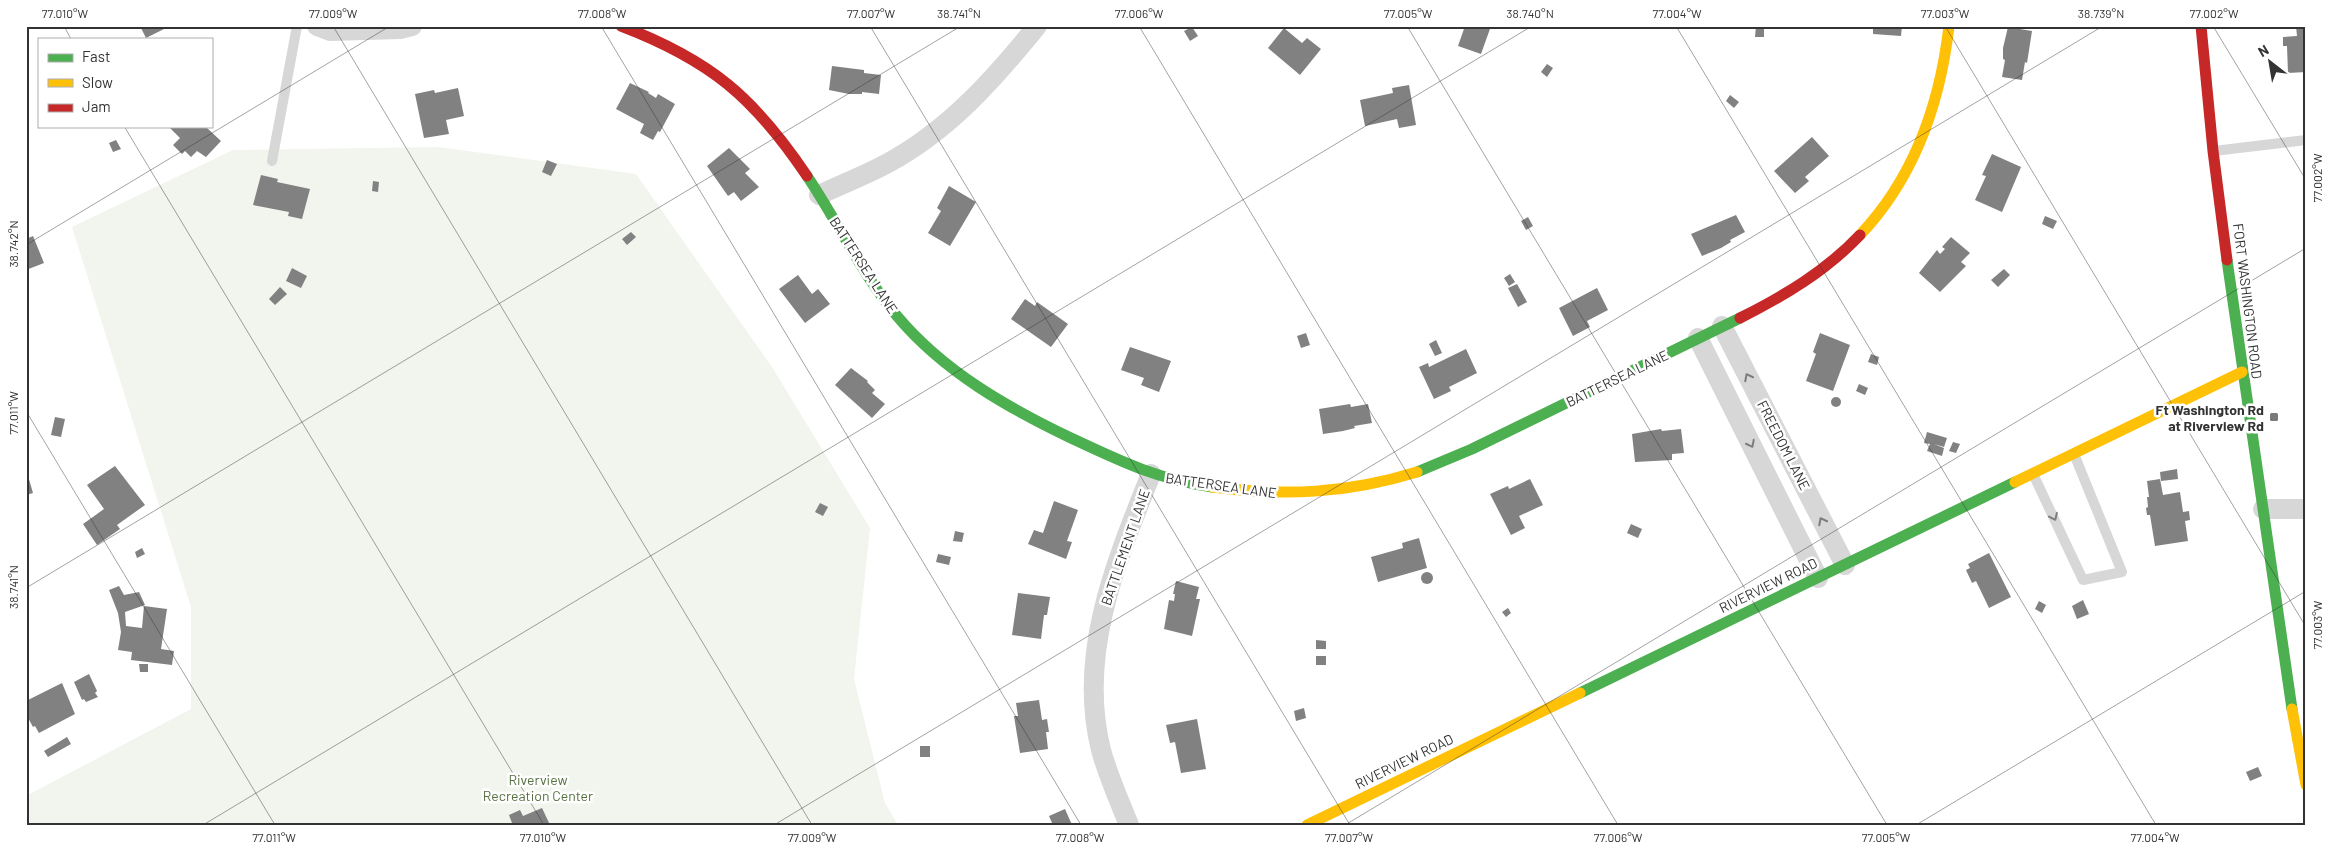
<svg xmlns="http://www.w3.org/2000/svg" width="2332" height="851" font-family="Barlow,sans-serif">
  <rect width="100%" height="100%" fill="#fff"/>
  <path fill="#f1f5ed" d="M438,147L636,174L772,367L870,528L854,679L885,803L898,825H26V796L191,709V607L72,227L233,150Z"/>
  <g fill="#818181">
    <path d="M140,26H165L166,28L146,38Z"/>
    <path d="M1465,26H1491L1481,54L1458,46Z"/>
    <path d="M1756,26H1764V37H1755Z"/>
    <path d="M1873,26H1902L1901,36L1873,34Z"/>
    <path d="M2296,26H2306V72L2288,73L2287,46H2283V37L2297,36Z"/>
    <path d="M1192,27L1198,36L1190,41L1184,31Z"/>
    <path d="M2008,27L2032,31L2027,63L2025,62L2022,80L2002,77L2005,60L2003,59V48Z"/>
    <path d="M1284,28L1302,43L1307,38L1321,49L1300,75L1268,48Z"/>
    <path d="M1547,64L1553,68L1547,77L1541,72Z"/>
    <path d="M832,66L864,70V73L881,75L879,94L862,92V94H849L829,90Z"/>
    <path d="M630,83L649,92L648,93L656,98L658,94L675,104L660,132L658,131L653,140L640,133L644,124L616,109Z"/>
    <path d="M1409,85L1416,125L1399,128L1397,119L1365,126L1360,100L1393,93L1392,88Z"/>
    <path d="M458,88L464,116L446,120L449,134L424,138L415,94L434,90L435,93Z"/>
    <path d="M1730,95L1739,102L1734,108L1726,101Z"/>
    <path d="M168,126H208L207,128L221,141L206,157L197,151L191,157L185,151L182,154L173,145L180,138Z"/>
    <path d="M1812,137L1829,156L1805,177L1809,181L1795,193L1774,171Z"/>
    <path d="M116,140L121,149L113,152L109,143Z"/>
    <path d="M729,148L750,169L745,173L759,187L741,201L734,192L728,196L707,166Z"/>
    <path d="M1992,154L2021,167L2002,212L1975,200L1986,176L1982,175Z"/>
    <path d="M547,160L557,164L551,176L542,172Z"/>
    <path d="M261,175L278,179L277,182L310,189L302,219L288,216L289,212L253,205Z"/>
    <path d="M373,181L379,182L378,192L372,191Z"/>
    <path d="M949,186L976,202L950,246L928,233L941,211L937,208Z"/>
    <path d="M1736,215L1745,232L1730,240L1731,242L1721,248L1702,256L1691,234Z"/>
    <path d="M2045,216L2057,221L2053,229L2042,224Z"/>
    <path d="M1528,217L1533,226L1526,230L1521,221Z"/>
    <path d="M631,232L636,237L627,245L622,239Z"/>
    <path d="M33,236L44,263L26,270V239Z"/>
    <path d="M1951,237L1970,253L1961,262L1966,266L1940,292L1919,273L1937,250L1940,254L1945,249L1942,247Z"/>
    <path d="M292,268L307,276L301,288L286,281Z"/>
    <path d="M2004,269L2010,275L1998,287L1991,280Z"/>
    <path d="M1510,274L1515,282L1509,286L1504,278Z"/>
    <path d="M798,275L812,294L818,289L830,304L805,323L779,289Z"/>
    <path d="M1517,284L1527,302L1518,307L1508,288Z"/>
    <path d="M280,287L287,294L275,305L269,299Z"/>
    <path d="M1597,288L1608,310L1587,321L1590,327L1573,336L1559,308Z"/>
    <path d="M1025,299L1035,306L1037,302L1068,324L1051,347L1011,319Z"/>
    <path d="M1306,333L1310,345L1301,348L1297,336Z"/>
    <path d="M1820,333L1850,345L1833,391L1806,381L1816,354L1813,352Z"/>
    <path d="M1436,340L1442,353L1435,356L1429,344Z"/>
    <path d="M1130,347L1171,361L1159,392L1141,385L1144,378L1121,370Z"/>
    <path d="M1466,349L1477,373L1449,387L1451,391L1434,399L1419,367L1428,363L1429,367Z"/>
    <path d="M1871,354L1879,357L1877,365L1868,362Z"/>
    <path d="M851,368L868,381L867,382L875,390L872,393L885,404L872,418L835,385Z"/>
    <path d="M1859,384L1868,388L1865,395L1856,391Z"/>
    <circle cx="1836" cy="402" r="5"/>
    <path d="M1350,404L1351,407L1368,404L1372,423L1354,426L1355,428L1343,431L1323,434L1319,409Z"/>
    <path d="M55,417L65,419L61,437L51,435Z"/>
    <path d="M1661,429L1662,431L1681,429L1684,453L1672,454V460L1635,462L1632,434Z"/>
    <path d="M1927,432L1947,438L1944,447L1934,444L1944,448L1942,456L1927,451L1930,444L1924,443Z"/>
    <path d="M1953,442L1960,444L1956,453L1949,451Z"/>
    <path d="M115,466L145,505L117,525L120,529L97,545L83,524L104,509L87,485Z"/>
    <path d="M26,469L33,493L26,495Z"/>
    <path d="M2177,469L2178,479L2161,481L2160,472Z"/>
    <path d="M1530,479L1543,505L1519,516L1525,528L1511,535L1490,494L1508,486L1509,489Z"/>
    <path d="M2160,479L2163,495L2180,492L2183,512L2189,511L2190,520L2185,521L2188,541L2155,546L2150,515H2147L2146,508L2148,507L2147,497H2149L2147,481Z"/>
    <path d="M1054,501L1078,510L1067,541L1072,542L1066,559L1028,544L1034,530L1043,533Z"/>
    <path d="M820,503L828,507L823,516L815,512Z"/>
    <path d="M1631,524L1642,529L1638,538L1627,533Z"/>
    <path d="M955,531L964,533L962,542L953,541Z"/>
    <path d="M1419,538L1427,568L1378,582L1371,557L1403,548L1402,543Z"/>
    <path d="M142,548L145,554L137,558L135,552Z"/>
    <path d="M1989,553L2011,597L1989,608L1976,581L1972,583L1966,570L1970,568L1968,564Z"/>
    <path d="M938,554L951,557L949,565L936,562Z"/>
    <circle cx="1427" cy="578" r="6"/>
    <path d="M1176,581L1199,587L1196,599H1200L1192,636L1164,629L1169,600L1174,601L1175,594H1173Z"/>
    <path d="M119,586L124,595L139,592L145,605L125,612L126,626L142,628L144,606L167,609L161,649L174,651L172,665L131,660L132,652L118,650L121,632L118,613L109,590Z"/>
    <path d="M1018,593L1050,597L1047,615H1044L1041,639L1012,635Z"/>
    <path d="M2083,600L2089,614L2077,619L2072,606Z"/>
    <path d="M2039,601L2046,605L2042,613L2035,609Z"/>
    <path d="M1508,608L1511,613L1506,617L1502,612Z"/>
    <path d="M1316,640L1326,641V649H1316Z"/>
    <rect x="1316" y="656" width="10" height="9"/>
    <path d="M139,664H148V672H140Z"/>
    <path d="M89,674L97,691L95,693L98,697L86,702L84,699L82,700L74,682Z"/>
    <path d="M62,683L75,714L39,733L35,726L33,727L26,714V701Z"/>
    <path d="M1039,700L1042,720L1047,719L1049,732H1046L1048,749L1020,753L1014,716H1018L1016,703Z"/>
    <path d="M1304,708L1306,718L1296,721L1294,711Z"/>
    <path d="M1197,719L1206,769L1181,773L1175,742L1170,743L1166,725Z"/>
    <path d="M67,737L71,744L48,757L44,751Z"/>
    <rect x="920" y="746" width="10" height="11"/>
    <path d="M2258,767L2262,776L2250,781L2246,772Z"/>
    <path d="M542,808L550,825H508L512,823L509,815L520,810L523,816Z"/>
    <path d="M1065,809L1072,825H1053L1049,816Z"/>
  </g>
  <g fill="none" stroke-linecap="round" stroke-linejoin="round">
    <g stroke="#d7d7d7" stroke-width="10">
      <path d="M2214,151L2306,140"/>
      <path d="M272,161L297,26"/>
      <path d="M2033,474L2083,580L2122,572L2074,454"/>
    </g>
    <g stroke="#d7d7d7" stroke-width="20">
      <path d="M317,26L330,31L400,29L412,26"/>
      <path d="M819,195C842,184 866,175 888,163C949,130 994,79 1037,26"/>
      <path d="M1722,326L1845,565"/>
      <path d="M1698,338L1818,578"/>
      <path d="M2263,509H2306"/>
      <path d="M1129,825C1119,800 1108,776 1101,750C1077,654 1116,562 1151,474"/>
    </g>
    <g stroke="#4caf50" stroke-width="11">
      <path d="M807,176C838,222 861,273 897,316C944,372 1008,408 1073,439C1122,462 1157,479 1212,487"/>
      <path d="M2227,260L2292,709"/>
      <path d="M1417,472L1472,449L1740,318"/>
      <path d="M1580,693L2015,482"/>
    </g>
    <g stroke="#ffc107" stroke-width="11">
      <path d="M1860,235C1915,177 1940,104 1949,26"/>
      <path d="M2015,482L2242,372"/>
      <path d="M1212,487C1285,496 1346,494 1417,472"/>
      <path d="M2292,709L2306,785"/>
      <path d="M1307,825L1580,693"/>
    </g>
    <g stroke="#c62828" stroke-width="11">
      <path d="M621,26C710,60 754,97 807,176"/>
      <path d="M2201,26L2213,151L2227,260"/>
      <path d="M1740,318C1784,296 1826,271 1860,235"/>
    </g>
  </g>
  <defs><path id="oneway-chevron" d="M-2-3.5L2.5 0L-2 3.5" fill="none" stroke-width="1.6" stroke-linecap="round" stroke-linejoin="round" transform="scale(1.25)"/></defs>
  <g stroke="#7d7d7d">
    <use href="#oneway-chevron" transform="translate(1748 377) rotate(-117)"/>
    <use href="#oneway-chevron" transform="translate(1751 444) rotate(63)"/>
    <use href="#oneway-chevron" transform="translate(2054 517) rotate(65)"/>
    <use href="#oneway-chevron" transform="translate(1822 521) rotate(-117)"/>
  </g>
  <path fill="none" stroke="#333" stroke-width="1" stroke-opacity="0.45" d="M64,26L71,39M333,26L812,825M601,26L1081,825M870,26L1350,825M1139,26L1618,825M1407,26L1887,825M1676,26L2156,825M1945,26L2306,627M2213,26L2306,180M124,126L544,825M26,245L390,26M26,411L275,825M26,588L961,26M203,825L1532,26M774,825L2103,26M1345,825L2306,248M1916,825L2306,591"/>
  <rect fill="#7a7a7a" stroke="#fff" stroke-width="2" x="2269" y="412" width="10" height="10" rx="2.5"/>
  <g text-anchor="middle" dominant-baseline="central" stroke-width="5" stroke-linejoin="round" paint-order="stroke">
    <g font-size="14" fill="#333" stroke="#fff">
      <text transform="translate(864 265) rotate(57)">BATTERSEA LANE</text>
      <text transform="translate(2248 301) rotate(83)">FORT WASHINGTON ROAD</text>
      <text transform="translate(1617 378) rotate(-26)">BATTERSEA LANE</text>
      <text transform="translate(1784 445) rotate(63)">FREEDOM LANE</text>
      <text transform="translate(1221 485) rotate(8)">BATTERSEA LANE</text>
      <text transform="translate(1125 547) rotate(-71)">BATTLEMENT LANE</text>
      <text transform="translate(1768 585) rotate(-26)">RIVERVIEW ROAD</text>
      <text transform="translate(1404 761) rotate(-26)">RIVERVIEW ROAD</text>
    </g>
    <g font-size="14" font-weight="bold" fill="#333" stroke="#fff" text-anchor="end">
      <text x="2264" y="409">Ft Washington Rd<tspan x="2264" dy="16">at Riverview Rd</tspan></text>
    </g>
    <g font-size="14" fill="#56703f" stroke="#fff">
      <text x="538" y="779">Riverview<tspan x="538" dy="16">Recreation Center</tspan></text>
    </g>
  </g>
  <rect width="2332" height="851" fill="none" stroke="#ffffff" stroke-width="55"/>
  <rect x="38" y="38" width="175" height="90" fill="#ffffff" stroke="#adadad"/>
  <rect x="48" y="54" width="25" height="8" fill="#4caf50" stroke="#adadad"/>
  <text x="82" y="62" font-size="15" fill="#333333">Fast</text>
  <rect x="48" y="79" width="25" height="8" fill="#ffc107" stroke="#adadad"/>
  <text x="82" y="88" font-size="15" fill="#333333">Slow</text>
  <rect x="48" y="104" width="25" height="8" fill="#c62828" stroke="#adadad"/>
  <text x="82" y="112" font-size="15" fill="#333333">Jam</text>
  <g transform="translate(2270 62) rotate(329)" stroke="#ffffff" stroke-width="4" paint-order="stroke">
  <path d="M0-4L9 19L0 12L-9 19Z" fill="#333333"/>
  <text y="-8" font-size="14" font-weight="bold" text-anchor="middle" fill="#333333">N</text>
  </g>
  <rect x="28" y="28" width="2276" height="796" fill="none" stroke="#333" stroke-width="2"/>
  <g font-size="12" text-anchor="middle" fill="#333">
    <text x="65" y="18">77.010°W</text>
    <text x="333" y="18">77.009°W</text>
    <text x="602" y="18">77.008°W</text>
    <text x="871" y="18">77.007°W</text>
    <text x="959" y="18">38.741°N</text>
    <text x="1139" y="18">77.006°W</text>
    <text x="1408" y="18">77.005°W</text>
    <text x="1530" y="18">38.740°N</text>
    <text x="1677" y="18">77.004°W</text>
    <text x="1945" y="18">77.003°W</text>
    <text x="2101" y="18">38.739°N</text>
    <text x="2214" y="18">77.002°W</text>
    <text transform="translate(2318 178) rotate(-90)" y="4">77.002°W</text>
    <text transform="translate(14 244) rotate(-90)" y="4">38.742°N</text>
    <text transform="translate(14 413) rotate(-90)" y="4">77.011°W</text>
    <text transform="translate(14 587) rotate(-90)" y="4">38.741°N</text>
    <text transform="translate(2318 625) rotate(-90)" y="4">77.003°W</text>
    <text x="274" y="842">77.011°W</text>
    <text x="543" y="842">77.010°W</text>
    <text x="812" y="842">77.009°W</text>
    <text x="1080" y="842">77.008°W</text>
    <text x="1349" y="842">77.007°W</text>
    <text x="1618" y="842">77.006°W</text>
    <text x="1886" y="842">77.005°W</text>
    <text x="2155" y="842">77.004°W</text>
  </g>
</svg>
